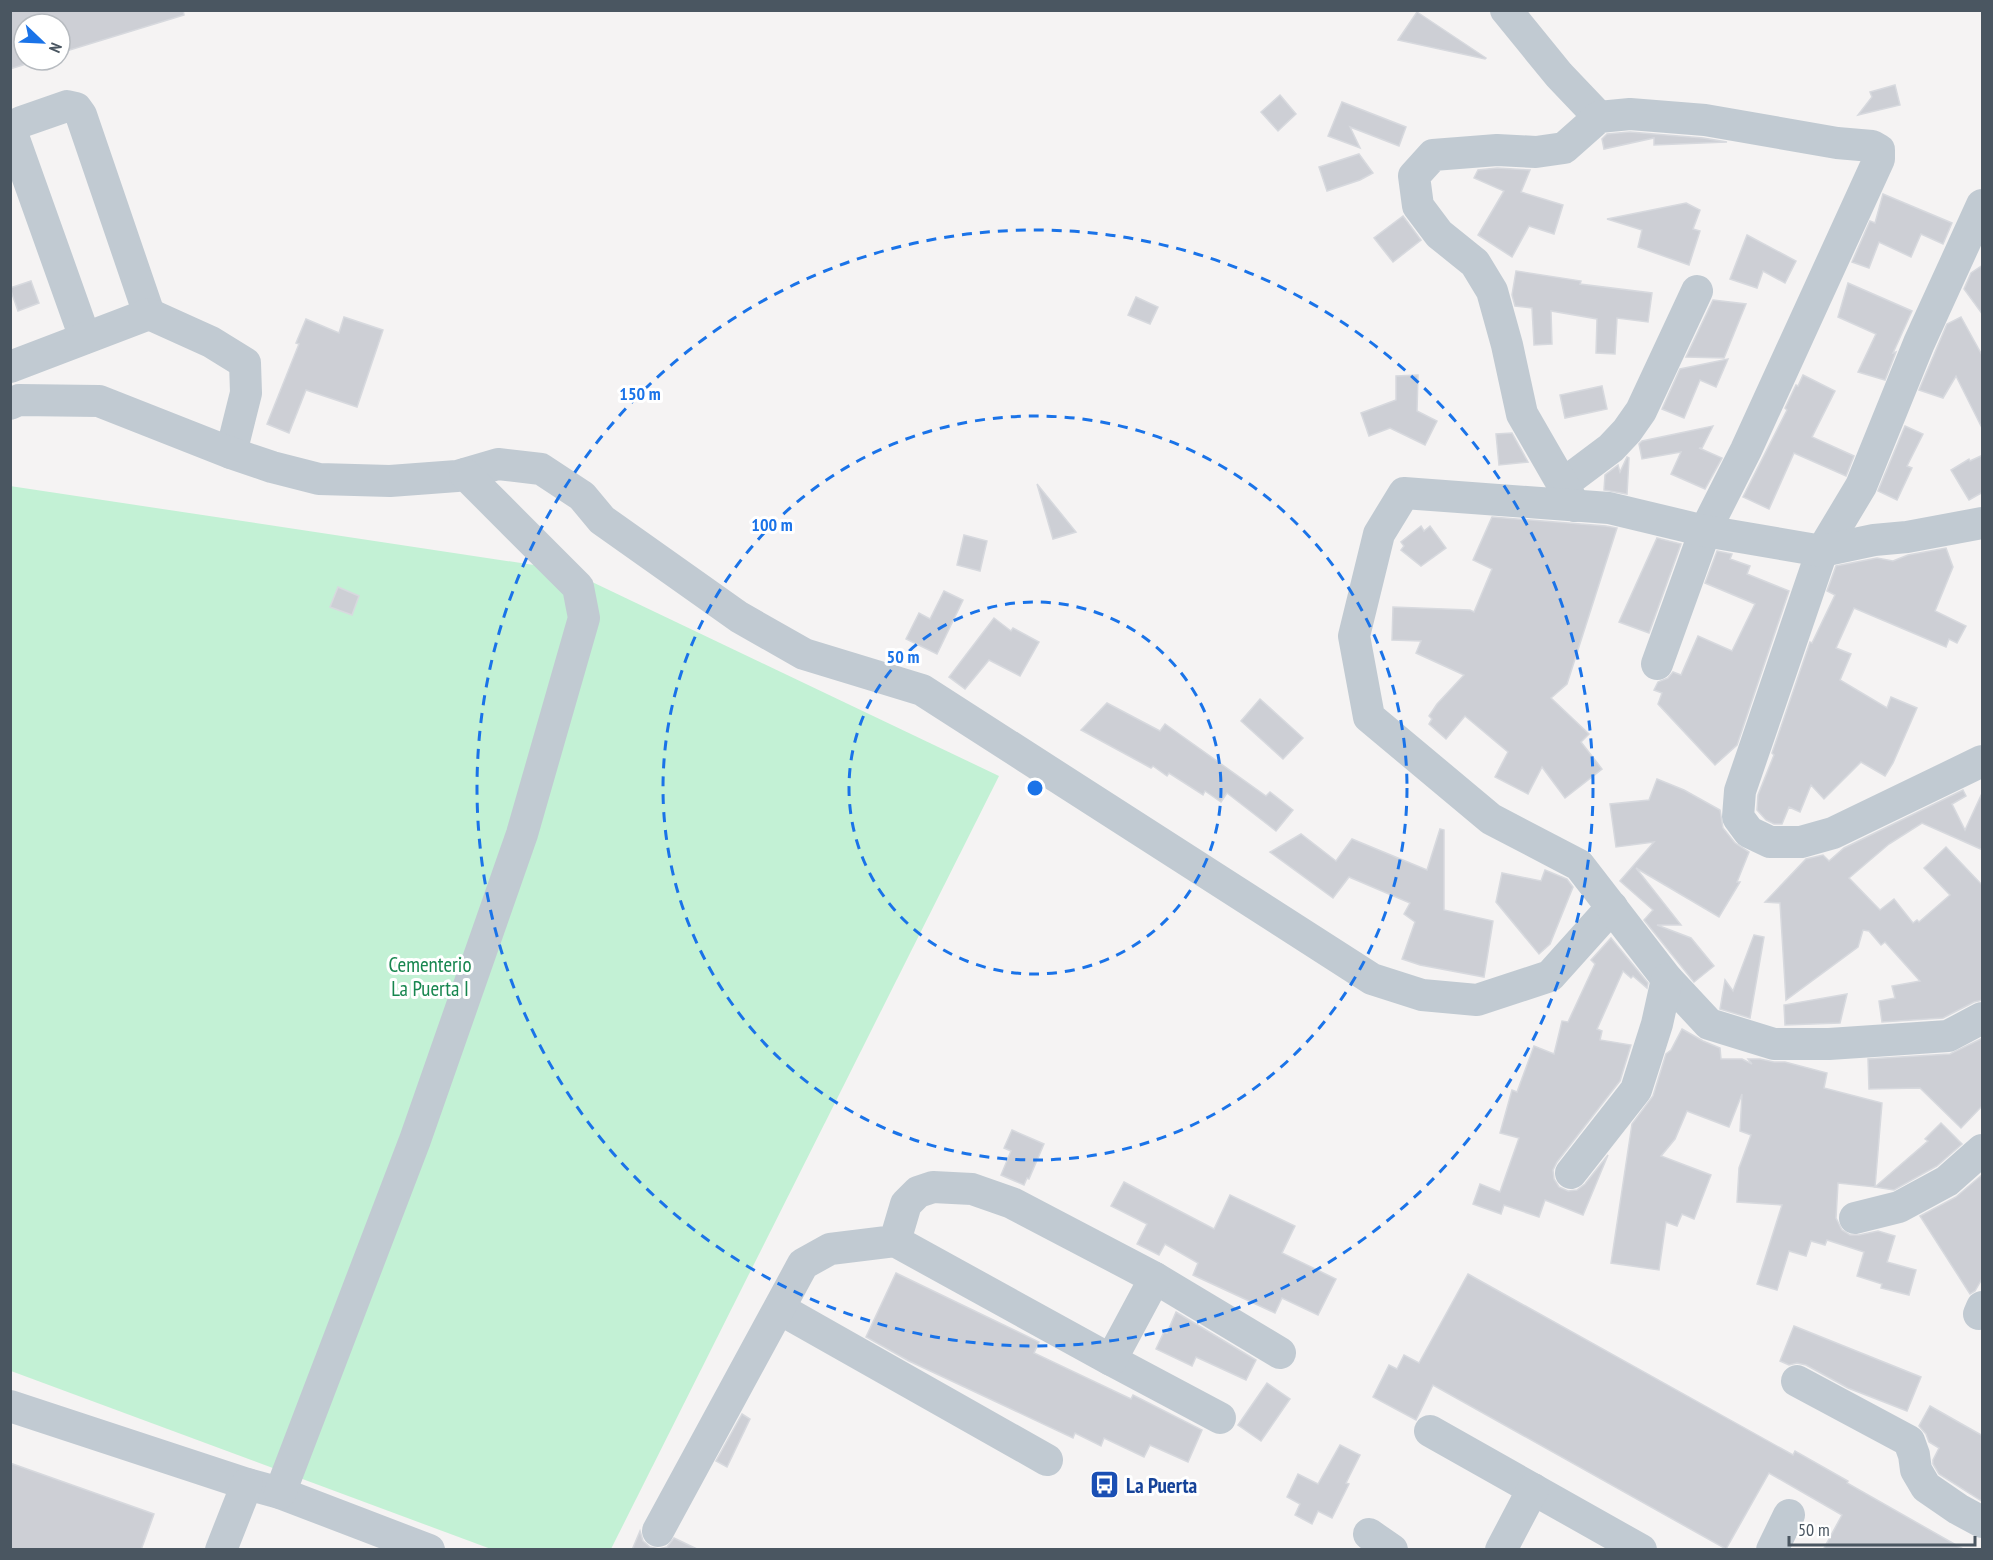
<svg xmlns="http://www.w3.org/2000/svg" width="1993" height="1560" font-family="'PT Sans Narrow',sans-serif">
  <rect width="100%" height="100%" fill="#f5f3f3"/>
  <path fill="#c3f1d5" d="M10,486L567,570L999,776L611,1549H491L11,1371Z"/>
  <g fill="#cdcfd5" stroke="#d7d9de" stroke-width="1.5">
    <path d="M10,10H183L184,15L60,53V24H24V60H39L10,69Z"/>
    <path d="M1417,12L1486,58L1485,59L1398,40Z"/>
    <path d="M1895,85L1900,105L1858,115L1872,97L1870,92Z"/>
    <path d="M1280,95L1296,114L1278,131L1261,112Z"/>
    <path d="M1342,102L1406,127L1399,146L1350,127L1360,148L1328,136Z"/>
    <path d="M1630,132L1703,138L1727,142L1654,145V138L1604,149L1602,139L1607,134Z"/>
    <path d="M1359,154L1373,173L1360,180L1327,191L1319,167Z"/>
    <path d="M1497,168L1530,170L1521,192L1563,205L1554,234L1529,226L1512,257L1478,235L1504,191L1474,178L1478,170Z"/>
    <path d="M1883,194L1952,223L1943,244L1921,234L1911,257L1879,242L1869,268L1852,262L1870,221L1875,223Z"/>
    <path d="M1686,203L1700,210L1693,229L1700,231L1689,265L1638,247L1642,230L1607,219Z"/>
    <path d="M1403,216L1421,240L1393,262L1374,238Z"/>
    <path d="M1747,235L1796,261L1785,283L1763,271L1757,288L1730,279Z"/>
    <path d="M1983,265V315L1964,289L1971,273Z"/>
    <path d="M1516,271L1581,281L1580,284L1652,293L1648,322L1617,318L1615,354L1596,353L1597,319L1551,311L1552,344L1534,345L1532,308L1515,306L1512,295Z"/>
    <path d="M31,281L39,303L18,311L10,288Z"/>
    <path d="M1848,283L1912,311L1893,353L1896,352L1885,380L1858,372L1876,334L1838,317Z"/>
    <path d="M1136,297L1158,307L1150,324L1128,315Z"/>
    <path d="M1713,300L1746,304L1724,358L1686,357Z"/>
    <path d="M344,317L383,330L357,407L306,390L289,433L267,424L299,344L296,343L306,319L339,333Z"/>
    <path d="M1961,317L1983,357V430L1956,376L1943,398L1919,390L1947,324Z"/>
    <path d="M1728,359L1716,387L1700,380L1684,418L1662,409L1680,369Z"/>
    <path d="M1418,375L1417,411L1437,421L1425,445L1390,428L1369,436L1361,413L1396,400V376Z"/>
    <path d="M1803,375L1835,391L1812,437L1854,456L1846,476L1794,453L1769,509L1743,497L1787,410L1785,408L1796,385L1798,386Z"/>
    <path d="M1602,386L1607,409L1565,418L1560,395Z"/>
    <path d="M1713,426L1702,448H1699L1722,458L1705,489L1671,474L1681,452L1642,459L1639,444L1642,441Z"/>
    <path d="M1905,426L1923,434L1907,466L1912,468L1897,500L1878,491Z"/>
    <path d="M1512,433L1528,462L1499,465L1496,434Z"/>
    <path d="M1983,455V492L1969,500L1951,470L1969,459L1970,461Z"/>
    <path d="M1627,457L1629,458L1627,494L1604,490L1605,475L1618,465L1620,472Z"/>
    <path d="M1037,484L1076,532L1053,539Z"/>
    <path d="M1492,517L1606,526L1617,528L1567,684L1551,698L1589,734L1581,742L1602,769L1565,798L1542,767L1528,794L1495,777L1508,752L1465,716L1446,739L1429,724L1432,719L1429,716L1437,704L1464,675L1416,653L1421,641L1392,640L1393,607L1470,610L1474,612L1492,569L1473,560Z"/>
    <path d="M1421,526L1424,531L1430,526L1446,548L1421,566L1401,550L1404,546L1401,542Z"/>
    <path d="M964,535L987,541L980,571L957,565Z"/>
    <path d="M1657,538L1681,544L1649,633L1619,622Z"/>
    <path d="M1946,548L1953,567L1935,611L1966,626L1957,643L1949,639L1946,647L1854,608L1836,648L1851,654L1840,680L1887,708L1891,697L1917,708L1893,763L1885,776L1861,762L1824,799L1811,785L1800,812L1789,807L1782,824H1774L1766,820L1757,810L1758,795L1774,755L1772,753L1810,642L1812,643L1835,595L1827,591L1836,566L1877,558L1893,561L1908,555Z"/>
    <path d="M1717,551L1732,554L1730,559L1750,566L1747,574L1789,591L1737,745L1715,765L1658,704L1662,693L1654,690L1658,682L1668,678L1673,672L1681,675L1698,636L1732,651L1755,604L1705,583Z"/>
    <path d="M338,587L359,596L352,615L330,607Z"/>
    <path d="M944,591L963,600L937,654L906,639L919,613L930,619Z"/>
    <path d="M994,618L1011,631L1013,628L1039,642L1020,676L989,660L965,689L949,677Z"/>
    <path d="M1260,699L1303,738L1283,759L1241,721Z"/>
    <path d="M1107,703L1160,731L1165,724L1266,796L1270,792L1293,810L1276,831L1227,793L1221,802L1205,791L1203,795L1169,773L1167,776L1153,766L1151,768L1081,730Z"/>
    <path d="M1657,779L1684,790L1720,810L1723,828L1735,843L1749,852L1737,882H1740L1719,917L1636,868L1681,925H1657L1691,938L1714,966L1694,982L1644,920L1653,910L1620,881L1654,842L1616,847L1610,804L1649,800Z"/>
    <path d="M1963,790L1966,796L1952,804L1965,830L1983,791V850L1922,823L1889,844L1849,878L1880,910L1894,899L1913,923L1917,920L1919,922L1950,895L1924,868L1946,847L1983,886V1000L1974,1002L1943,1018L1882,1022L1879,1001L1895,998L1892,986L1920,981L1885,942L1881,945L1869,931L1863,930L1858,947L1786,1000L1780,903L1765,902L1806,859L1823,855L1829,861L1844,848Z"/>
    <path d="M1440,829L1444,830V910L1493,921L1484,977L1420,965L1402,959L1415,922L1404,914L1410,903L1349,877L1333,898L1270,852L1301,834L1336,861L1352,839L1427,870Z"/>
    <path d="M1545,870L1567,879L1573,887L1550,944L1539,954L1496,902L1502,873L1541,881Z"/>
    <path d="M1754,935L1764,937L1750,1018L1720,1009L1725,980L1733,991Z"/>
    <path d="M1611,938L1648,983L1647,988L1633,976L1631,978L1623,971L1597,1029L1602,1031L1600,1040L1631,1045L1620,1081L1557,1162L1553,1170L1554,1179L1559,1187L1568,1191L1577,1190L1585,1184L1608,1155L1583,1215L1545,1200L1539,1217L1504,1205L1501,1214L1473,1204L1480,1184L1500,1192L1519,1138L1500,1133L1512,1090L1517,1092L1534,1046L1554,1054L1562,1021L1568,1022L1595,964L1591,960Z"/>
    <path d="M1847,994L1840,1023L1785,1025L1784,1005Z"/>
    <path d="M1682,1029L1703,1041L1720,1048L1721,1059H1742L1752,1064L1748,1059H1760L1774,1062H1785L1827,1073L1824,1088L1882,1103L1875,1187L1838,1183L1836,1218L1842,1230L1850,1235H1859L1878,1231L1895,1236L1887,1262L1916,1270L1909,1295L1881,1288L1882,1284L1857,1276L1864,1252L1827,1240L1825,1245L1811,1241L1806,1256L1789,1251L1777,1290L1757,1284L1782,1205L1737,1202L1739,1168L1751,1135L1740,1131L1742,1094L1729,1127L1687,1111L1675,1139L1661,1156L1711,1175L1694,1219L1682,1214L1677,1226L1666,1222L1659,1270L1611,1263L1632,1124L1653,1096L1666,1054L1671,1050Z"/>
    <path d="M1983,1038V1105L1961,1128L1920,1088L1869,1089L1868,1059L1950,1054Z"/>
    <path d="M1941,1123L1962,1144L1937,1166L1894,1190L1875,1187L1928,1141L1925,1139Z"/>
    <path d="M1012,1130L1044,1144L1029,1179L1027,1178L1024,1185L1001,1175L1011,1151L1004,1148Z"/>
    <path d="M1983,1174V1277L1975,1291L1970,1294L1920,1216L1956,1197Z"/>
    <path d="M1124,1182L1214,1229L1230,1195L1295,1226L1282,1253L1336,1279L1318,1315L1282,1298L1275,1313L1193,1275L1198,1263L1165,1244L1159,1255L1137,1244L1147,1224L1111,1206Z"/>
    <path d="M896,1273L1039,1342L1034,1353L1131,1399L1133,1395L1202,1430L1188,1462L1150,1445L1144,1457L1104,1438L1101,1446L1075,1433L1073,1438L909,1361L866,1337Z"/>
    <path d="M1468,1274L1793,1455L1795,1451L1848,1481L1847,1483L1965,1550H1823L1842,1515L1769,1473L1726,1549L1433,1385L1416,1420L1373,1397L1389,1365L1397,1369L1404,1355L1419,1363Z"/>
    <path d="M1176,1312L1256,1360L1246,1380L1196,1357L1192,1366L1156,1349L1164,1332L1167,1333Z"/>
    <path d="M1794,1326L1921,1377L1907,1411L1848,1388L1806,1365L1797,1363L1789,1365L1780,1361Z"/>
    <path d="M1267,1383L1290,1399L1261,1441L1238,1425Z"/>
    <path d="M1930,1406L1983,1436V1502L1939,1474L1933,1464V1460L1939,1448L1929,1442L1926,1434L1919,1426Z"/>
    <path d="M742,1414L750,1419L727,1467L716,1461Z"/>
    <path d="M1340,1445L1360,1455L1346,1483L1349,1484L1332,1518L1318,1511L1312,1524L1295,1515L1300,1504L1287,1497L1298,1474L1318,1484Z"/>
    <path d="M10,1463L154,1514L141,1550H10Z"/>
    <path d="M640,1531L643,1541L650,1547L659,1549L667,1547L674,1538L699,1550H632Z"/>
  </g>
  <g fill="none" stroke-linecap="round" stroke-linejoin="round">
    <g stroke="#c1cad2" stroke-width="32">
      <path d="M1506,10L1559,75L1599,117"/>
      <path d="M1982,205L1919,343L1861,486L1822,551L1740,791L1738,817L1749,832L1770,842H1801L1833,833L1982,761"/>
      <path d="M85,338L13,136L15,128L21,122L67,106L76,108L81,115L149,314"/>
      <path d="M10,367L149,314L211,342L245,363L246,393L231,453"/>
      <path d="M10,404L19,400L99,401L231,453L272,467L319,479L390,481L457,476L498,464L541,469L582,496L602,520L739,617L804,654L922,690L1372,979L1422,995L1477,1000L1550,976L1612,907"/>
      <path d="M1563,484L1611,448L1627,431L1641,411L1697,291"/>
      <path d="M1575,506L1522,414L1507,345L1492,291L1475,263L1439,234L1418,206L1414,176L1433,155L1497,150L1536,152L1564,148L1599,117L1630,114L1705,120L1837,143L1872,146L1879,150V159L1746,450L1705,531L1657,664"/>
      <path d="M1982,523L1907,537L1874,540L1822,551L1705,531L1609,508L1404,493L1379,534L1354,636L1369,717L1491,819L1579,865L1667,979L1709,1024L1774,1044H1829L1948,1036L1982,1018"/>
      <path d="M1571,1173L1636,1090L1657,1024L1667,979"/>
      <path d="M1855,1218L1899,1207L1947,1181L1982,1150"/>
      <path d="M1155,1278L1280,1353"/>
      <path d="M780,1309L1047,1460"/>
      <path d="M1979,1314L1982,1307"/>
      <path d="M1111,1360L1220,1418"/>
      <path d="M1797,1381L1909,1441L1914,1455L1916,1470L1926,1487L1958,1509L1982,1522"/>
      <path d="M10,1406L247,1484L280,1493L429,1550"/>
      <path d="M1430,1431L1641,1550"/>
      <path d="M280,1493L415,1140L522,834L584,618L578,587L465,474"/>
      <path d="M658,1531L803,1264L830,1249L895,1241L1111,1360L1155,1278L1012,1203L972,1189L933,1187L918,1192L906,1204L895,1241"/>
      <path d="M1369,1534L1392,1550"/>
      <path d="M221,1550L247,1484"/>
      <path d="M1501,1550L1533,1489"/>
      <path d="M1772,1550L1789,1515"/>
    </g>
  </g>
  <g fill="none" stroke="#1a73e8" stroke-width="3" stroke-dasharray="10 8">
    <circle cx="1035" cy="788" r="186"/>
    <circle cx="1035" cy="788" r="372"/>
    <circle cx="1035" cy="788" r="558"/>
  </g>
  <defs>
    <symbol id="bus-square" viewBox="-11 -11 22 22"><rect x="-9" y="-9" width="18" height="18" rx="4" fill="#1a4fb4" stroke="#fff"/><path d="M-5-6H5V4H4V6H2V4H-2V6H-4V4H-5ZM-3.5-4V0h7V-4ZM-3.5 1.2v1.5H-2V1.2ZM2 1.2v1.5H3.5V1.2Z" fill="#fff"/></symbol>
  </defs>
  <g fill-rule="evenodd">
    <use href="#bus-square" x="1088" y="1468" width="33" height="33"/>
  </g>
  <g text-anchor="middle" dominant-baseline="central" stroke-width="6" stroke-linejoin="round" paint-order="stroke">
    <g font-size="21" fill="#17864f" stroke="#fff">
      <text x="430" y="964">Cementerio<tspan x="430" dy="24">La Puerta I</tspan></text>
    </g>
    <g font-size="21" font-weight="bold" fill="#164399" stroke="#fff" text-anchor="start">
      <text x="1126" y="1485">La Puerta</text>
    </g>
  </g>
  <circle cx="1035" cy="788" r="9" fill="#1a73e8" stroke="#fff" stroke-width="3"/>
  <g font-size="18" text-anchor="middle" font-weight="bold" fill="#1a73e8" stroke="#fff" stroke-width="6" stroke-linejoin="round" paint-order="stroke">
    <text x="640" y="400">150 m</text>
    <text x="772" y="531">100 m</text>
    <text x="903" y="663">50 m</text>
  </g>
  <rect width="1993" height="1560" fill="none" stroke="#4a5661" stroke-width="24"/>
  <g transform="translate(42 42) rotate(113)"><circle r="28" fill="#ffffff" stroke="#b7bbc0" stroke-width="1.5"/>
  <path d="M0-4.5L10 22L0 15L-10 22Z" fill="#1a73e8"/>
  <text y="-9" font-size="16" font-weight="bold" text-anchor="middle" fill="#4a5661">N</text>
  </g>
  <path d="M1789 1536v9h186v-9" fill="none" stroke="#4a5661" stroke-width="3"/>
  <text x="1798" y="1536" font-size="18" fill="#4a5661" stroke="#ffffff" stroke-width="4.5" paint-order="stroke">50 m</text>
</svg>
